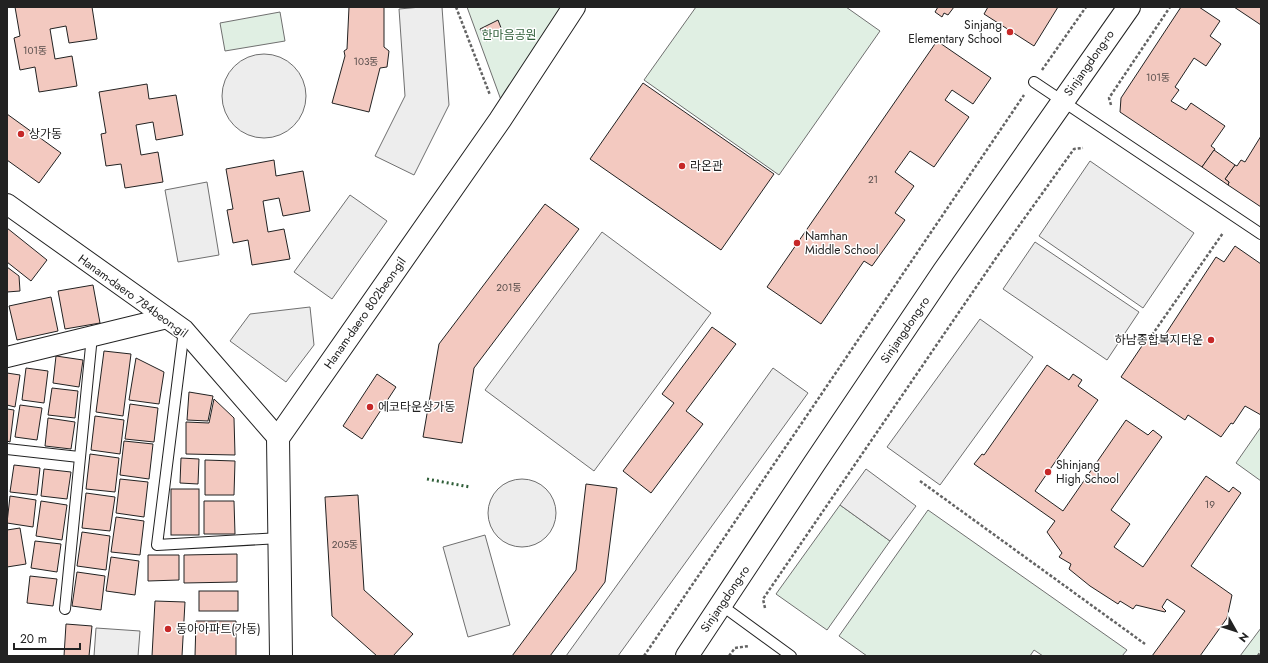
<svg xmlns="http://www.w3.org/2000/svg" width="1268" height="663" font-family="Jost,'Noto Sans KR',sans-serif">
  <rect width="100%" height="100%" fill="#fff"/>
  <g fill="#e0efe3" stroke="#6f6f6f">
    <path d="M467,7H562L501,100Z"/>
    <path d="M696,7H846L880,31L779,175L644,80Z"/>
    <path d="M280,12L285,41L225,51L220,23Z"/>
    <path d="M1261,427V481L1236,463Z"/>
    <path d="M840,505L890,541L827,630L776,594Z"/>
    <path d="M928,510L1127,650L1122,656H1043L1034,650L1030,656H867L839,636Z"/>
    <path d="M1261,628V656H1240Z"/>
  </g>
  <g fill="#ededed" stroke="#6f6f6f">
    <path d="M421,7H442L449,105L414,175L375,156L405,96L399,9Z"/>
    <circle cx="264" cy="96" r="42"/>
    <path d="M1090,161L1194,233L1143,308L1039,236Z"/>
    <path d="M207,182L219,255L178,262L165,190Z"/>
    <path d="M350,195L387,221L332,299L294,272Z"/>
    <path d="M602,232L711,313L594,471L485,390Z"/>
    <path d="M1035,242L1139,312L1107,360L1003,289Z"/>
    <path d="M310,307L314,345L286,382L230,341L250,314Z"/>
    <path d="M980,319L1033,357L940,485L887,447Z"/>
    <path d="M773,368L808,393L618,656H566Z"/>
    <path d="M866,469L916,506L890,541L840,505Z"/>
    <circle cx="522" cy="513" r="34"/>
    <path d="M485,535L510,625L468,637L443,547Z"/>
    <path d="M96,628L140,631L138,656H94Z"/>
  </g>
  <g fill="#f3c9c0" stroke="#222">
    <path d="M15,7H92L97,39L69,43L66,26L50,29L55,59L72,56L77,86L39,92L35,67L20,70L14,38L20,36Z"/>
    <path d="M349,7H384V47L389,51L387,67L380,68L369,112L332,103L345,56L344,51L347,49Z"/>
    <path d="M938,7H937H954L948,15L944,13L942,17L935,12Z"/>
    <path d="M988,7H1058L1034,46L984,14Z"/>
    <path d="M1181,7H1199L1220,21L1210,36L1221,44L1206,66L1194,58L1175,87L1179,90L1171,101L1186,110L1191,103L1225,126L1211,146L1215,149L1202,167L1120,112L1121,98Z"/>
    <path d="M1234,7H1261V25Z"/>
    <path d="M498,20L503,33L486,41L480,29Z"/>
    <path d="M937,41L991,78L973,104L952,90L945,100L969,117L934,167L910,151L895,172L914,186L895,213L905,220L872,266L864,261L821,324L767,287Z"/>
    <path d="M643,83L774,174L721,250L590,159Z"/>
    <path d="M147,84L149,99L176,95L183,135L156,140L153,122L136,125L141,155L158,152L163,182L125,188L121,164L106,166L101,134L106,133L99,92Z"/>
    <path d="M7,114L61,153L39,183L7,160Z"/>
    <path d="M1261,136V207L1228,185L1229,182L1225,179L1235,165L1237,166L1241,160L1245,162Z"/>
    <path d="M1214,150L1235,165L1225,179L1229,182L1228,185L1202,167Z"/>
    <path d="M274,160L276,176L303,171L310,211L283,216L279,198L263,201L268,232L284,229L290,259L252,265L248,240L233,243L227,210L233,209L226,169Z"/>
    <path d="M545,204L579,229L474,368L462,443L423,437L439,344Z"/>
    <path d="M7,228L47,260L31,281L7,262Z"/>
    <path d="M1235,246L1261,264V415L1245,406L1233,424L1231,423L1221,437L1188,415L1185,420L1121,377L1148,337L1159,344L1216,257L1224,262Z"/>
    <path d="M7,267L19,276L20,291L7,292Z"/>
    <path d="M93,285L100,323L65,329L58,291Z"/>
    <path d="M51,297L58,331L17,340L9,306Z"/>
    <path d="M712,327L736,344L686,411L703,424L651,493L623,471L674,403L662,394Z"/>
    <path d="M104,351L131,354L123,416L96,412Z"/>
    <path d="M56,356L83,360L79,387L53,383Z"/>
    <path d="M136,358L164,372L159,404L129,400Z"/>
    <path d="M1047,365L1069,380L1073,374L1082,380L1078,386L1098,400L1035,491L1063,511L1126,420L1148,435L1153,430L1162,437L1111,510L1130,524L1114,547L1143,567L1206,476L1229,492L1233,487L1241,493L1191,566L1232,595L1227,618L1200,656H1152L1185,611L1167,599L1162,607L1166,611L1165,612L1136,605L1133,609L1120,601L1118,604L1090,586L1069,569L1071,564L1059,557L1062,553L1047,532L1055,521L974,464L982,454L984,455Z"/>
    <path d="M26,368L48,371L44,403L22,400Z"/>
    <path d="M7,373L20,375L15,407L7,405Z"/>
    <path d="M377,374L396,387L362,439L343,426Z"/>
    <path d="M52,388L78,391L75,418L48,415Z"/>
    <path d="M189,392L213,396L208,421L187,420Z"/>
    <path d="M214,399L234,418L235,455L186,454V422L209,423Z"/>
    <path d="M130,404L158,408L154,442L125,439Z"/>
    <path d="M20,405L42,408L37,440L15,437Z"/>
    <path d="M7,409L14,410L10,442L7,441Z"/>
    <path d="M95,416L124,420L120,454L91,450Z"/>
    <path d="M48,418L75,422L71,449L45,446Z"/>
    <path d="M124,441L153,444L149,479L120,475Z"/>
    <path d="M90,454L119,458L115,492L86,489Z"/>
    <path d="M181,458L199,459L198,484L180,483Z"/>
    <path d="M205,460L235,461L234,495H205Z"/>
    <path d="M14,465L40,468L37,495L10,492Z"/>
    <path d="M44,469L71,472L67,499L41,496Z"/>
    <path d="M120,479L148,482L144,517L116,513Z"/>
    <path d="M586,484L617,488L605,582L550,656H512L576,570Z"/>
    <rect x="171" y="489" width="28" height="46"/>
    <path d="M86,493L115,497L110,531L82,528Z"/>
    <path d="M358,495L364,590L413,634L393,656H377L332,616L325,497Z"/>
    <path d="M10,496L36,500L33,527L7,523Z"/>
    <path d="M41,501L67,505L62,540L36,536Z"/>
    <path d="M204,501H234L235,534H204Z"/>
    <path d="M116,517L144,521L140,555L111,552Z"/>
    <path d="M20,528L26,564L7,567V530Z"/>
    <path d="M82,532L110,536L106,570L77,566Z"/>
    <path d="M35,541L61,544L57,572L31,568Z"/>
    <path d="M237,554V582L184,583V555Z"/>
    <path d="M148,555H179V580L148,581Z"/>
    <path d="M111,557L139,561L135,595L106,591Z"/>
    <path d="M77,572L105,576L101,610L72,606Z"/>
    <path d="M30,576L57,579L53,606L27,603Z"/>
    <rect x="199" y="591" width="39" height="20"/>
    <path d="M155,601L185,602L182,656H152Z"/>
    <path d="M196,621H236V656H195Z"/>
    <path d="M66,624L92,626L89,656H64Z"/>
  </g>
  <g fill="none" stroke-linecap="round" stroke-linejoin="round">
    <defs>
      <g id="service">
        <path d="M1034,82L1261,234"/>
        <path d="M184,330L157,545L280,538"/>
        <path d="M7,449L79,457"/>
        <path d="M721,605L791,656"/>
        <path d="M65,609L92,336"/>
      </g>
      <g id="minor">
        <path d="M7,204L184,330L278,438"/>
        <path d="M7,357L167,318"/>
      </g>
      <path id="tertiary" d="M281,656L278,438L500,120L574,7"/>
      <path id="secondary" d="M687,656L814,464L944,271L1129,7"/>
    </defs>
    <use href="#service" stroke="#222" stroke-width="12"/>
    <use href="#minor" stroke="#222" stroke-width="22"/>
    <use href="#tertiary" stroke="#222" stroke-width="24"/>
    <use href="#secondary" stroke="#222" stroke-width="24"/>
    <g stroke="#646464" stroke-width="2.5" stroke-dasharray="3 2" stroke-linecap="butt">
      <path d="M456,7L490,95"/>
      <path d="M1042,70L1086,7"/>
      <path d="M1111,105L1109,98L1170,7"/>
      <path d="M1152,335L1223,233"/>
      <path d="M920,481L1145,644"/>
      <path d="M765,608L763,599L996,258L1074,149L1083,148"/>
      <path d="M644,656L1024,95"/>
      <path d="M729,656L735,648L749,646"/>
      <path d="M1258,656L1261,651"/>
    </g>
    <use href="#service" stroke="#fff" stroke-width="10"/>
    <use href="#minor" stroke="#fff" stroke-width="20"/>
    <use href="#tertiary" stroke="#fff" stroke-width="22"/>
    <use href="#secondary" stroke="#fff" stroke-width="22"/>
    <path stroke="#2f5e38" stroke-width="3" stroke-dasharray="2 3" stroke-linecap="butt" d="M427,479L470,487"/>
  </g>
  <g fill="#c62828" stroke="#fff" stroke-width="1.5">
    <circle cx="1010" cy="32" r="4"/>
    <circle cx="21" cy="134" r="4"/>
    <circle cx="682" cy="166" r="4"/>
    <circle cx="797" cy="243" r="4"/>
    <circle cx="1211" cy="340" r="4"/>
    <circle cx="370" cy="407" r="4"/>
    <circle cx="1048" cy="472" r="4"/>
    <circle cx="168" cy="629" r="4"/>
  </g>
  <g text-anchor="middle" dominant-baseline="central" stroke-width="3" stroke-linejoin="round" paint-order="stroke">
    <g font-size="10" fill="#564c4a">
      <text x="35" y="50">101동</text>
      <text x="366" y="61">103동</text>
      <text x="1158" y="77">101동</text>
      <text x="873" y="179">21</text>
      <text x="509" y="287">201동</text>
      <text x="1210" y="504">19</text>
      <text x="345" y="544">205동</text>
    </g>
    <g font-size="12" fill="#222" stroke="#fff" text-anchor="start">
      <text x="1002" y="25" text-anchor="end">Sinjang<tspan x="1002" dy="14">Elementary School</tspan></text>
      <text x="29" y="134">상가동</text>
      <text x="690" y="166">라온관</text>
      <text x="805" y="236">Namhan<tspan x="805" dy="14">Middle School</tspan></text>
      <text x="1203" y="340" text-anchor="end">하남종합복지타운</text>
      <text x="378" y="407">에코타운상가동</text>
      <text x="1056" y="465">Shinjang<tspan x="1056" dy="14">High School</tspan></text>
      <text x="176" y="629">동아아파트(가동)</text>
    </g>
    <g font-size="12" fill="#2f5e38" stroke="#fff">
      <text x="509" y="35">한마음공원</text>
    </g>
    <g font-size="12" fill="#222" stroke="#fff">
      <text transform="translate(1089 63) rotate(-55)">Sinjangdong-ro</text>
      <text transform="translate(133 296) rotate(36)">Hanam-daero 784beon-gil</text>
      <text transform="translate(365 313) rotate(-55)">Hanam-daero 802beon-gil</text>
      <text transform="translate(905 330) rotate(-56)">Sinjangdong-ro</text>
      <text transform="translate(725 599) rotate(-56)">Sinjangdong-ro</text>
    </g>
  </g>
  <rect width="1268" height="663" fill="none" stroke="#222222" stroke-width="16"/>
  <g transform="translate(1236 631) rotate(129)" stroke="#ffffff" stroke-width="3" paint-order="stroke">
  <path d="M0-3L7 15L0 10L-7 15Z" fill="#222222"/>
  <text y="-6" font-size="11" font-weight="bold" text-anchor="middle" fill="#222222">N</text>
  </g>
  <path d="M14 643v6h66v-6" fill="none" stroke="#222222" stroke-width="2"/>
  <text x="20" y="643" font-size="12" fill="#222222" stroke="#ffffff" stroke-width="3" paint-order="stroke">20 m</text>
</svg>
